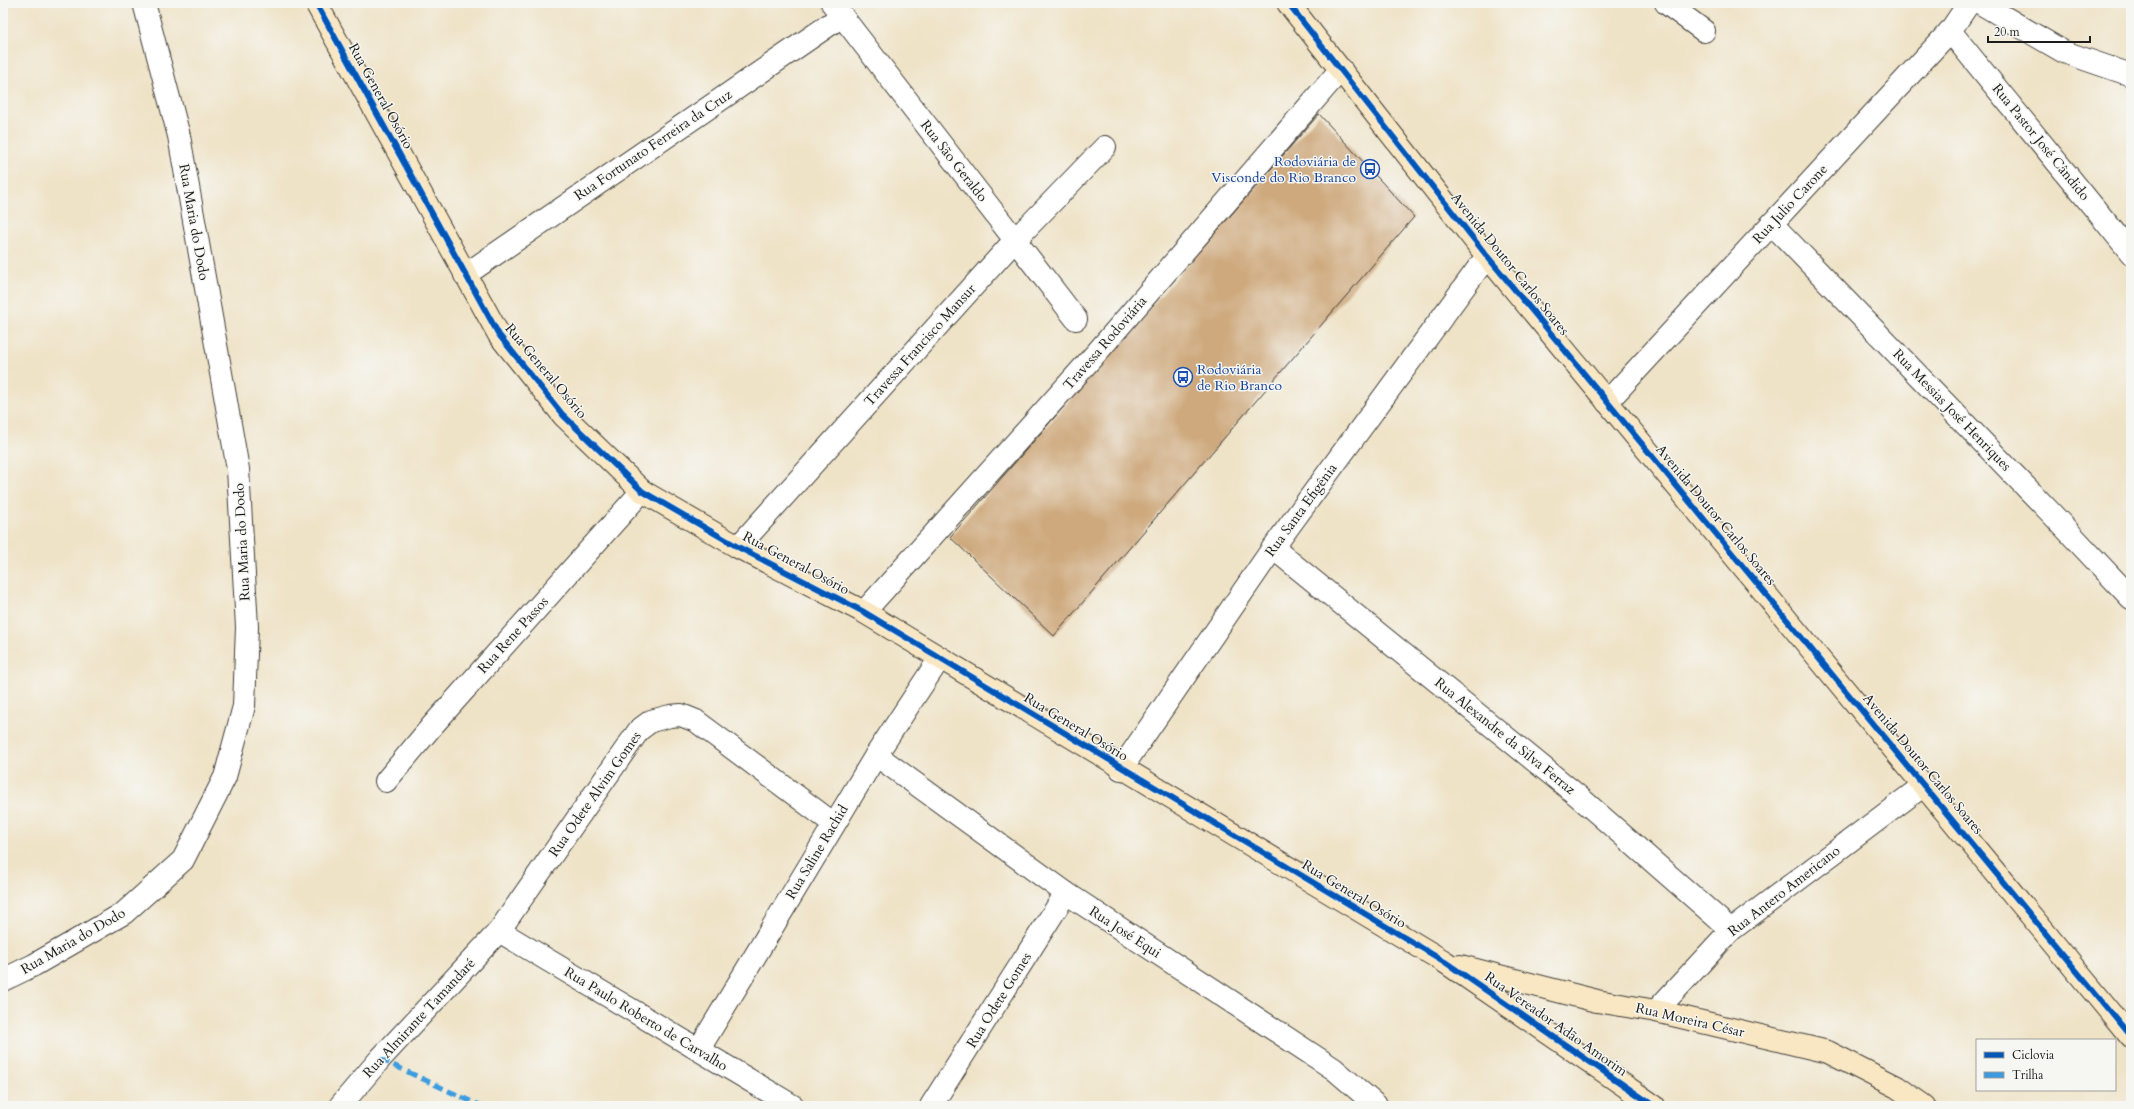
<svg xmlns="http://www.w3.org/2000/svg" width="2134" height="1109" font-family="Cardo,serif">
  <rect width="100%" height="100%" fill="#f6f6f2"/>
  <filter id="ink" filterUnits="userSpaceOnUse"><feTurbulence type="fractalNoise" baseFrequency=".025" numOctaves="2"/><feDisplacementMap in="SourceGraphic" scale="8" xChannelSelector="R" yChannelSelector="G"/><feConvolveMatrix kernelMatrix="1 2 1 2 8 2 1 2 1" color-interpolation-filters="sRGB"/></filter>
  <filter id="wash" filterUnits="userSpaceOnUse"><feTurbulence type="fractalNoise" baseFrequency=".012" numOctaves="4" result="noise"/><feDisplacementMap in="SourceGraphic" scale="16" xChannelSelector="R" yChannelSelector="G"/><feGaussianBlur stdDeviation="0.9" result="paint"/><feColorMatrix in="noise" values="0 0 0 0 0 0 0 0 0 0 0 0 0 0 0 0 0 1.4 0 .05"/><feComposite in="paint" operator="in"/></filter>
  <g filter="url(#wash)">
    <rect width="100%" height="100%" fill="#efe3c7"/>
    <g id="blocks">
      <path fill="#cea97d" d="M1319,114L1414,217L1054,636L950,537Z"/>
    </g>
  </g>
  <g filter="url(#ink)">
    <use href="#blocks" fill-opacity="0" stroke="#3c3a36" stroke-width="1"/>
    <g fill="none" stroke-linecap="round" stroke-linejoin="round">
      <defs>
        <g id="street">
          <path d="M832,3L1076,319"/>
          <path d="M1666,3L1704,31"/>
          <path d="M1980,3L2064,52L2131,75"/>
          <path d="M1950,31L2131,253"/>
          <path d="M1772,224L2051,513L2131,598"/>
          <path d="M465,275L842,16"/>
          <path d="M1607,402L1950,31L1969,3"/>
          <path d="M738,547L1015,240L1105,147"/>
          <path d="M1273,548L1578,796L1731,930"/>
          <path d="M864,612L1099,350L1341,69"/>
          <path d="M876,755L1066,893L1334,1069L1377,1106"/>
          <path d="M1121,769L1273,548L1487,256"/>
          <path d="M386,781L432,726L642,491"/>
          <path d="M499,931L793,1106"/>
          <path d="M3,980L34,965L124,913L183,860L225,777L244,706L247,627L238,469L179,136L144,3"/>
          <path d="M1656,1011L1731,930L1924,785"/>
          <path d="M699,1049L876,755L940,658"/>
          <path d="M340,1106L380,1059L499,931L639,730L651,721L670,716L681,715L696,721L834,824"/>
          <path d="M931,1106L1066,893"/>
        </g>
        <g id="secondary">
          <path d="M316,3L499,335L563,415L642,491L738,547L864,612L1445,962L1654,1106"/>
          <path d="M1288,3L1487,256L2131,1037"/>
          <path d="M1460,966L1597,1001L1656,1011L1828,1052L1897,1087L1924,1106"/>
        </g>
      </defs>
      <use href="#street" stroke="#3c3a36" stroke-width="24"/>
      <use href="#secondary" stroke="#3c3a36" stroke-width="24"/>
      <use href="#street" stroke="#fff" stroke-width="22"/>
      <use href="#secondary" stroke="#f9e7c3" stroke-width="22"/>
      <path stroke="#3c9bdf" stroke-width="5" stroke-dasharray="10 5" stroke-linecap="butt" d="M380,1059L481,1106"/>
      <defs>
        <g id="cycleway">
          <path d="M316,3L499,335L563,415L642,491L738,547L864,612L1445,962L1654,1106"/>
          <path d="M1288,3L1487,256L2131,1037"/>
        </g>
      </defs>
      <use href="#cycleway" stroke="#f6f6f2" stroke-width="8"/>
      <use href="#cycleway" stroke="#0057b8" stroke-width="6"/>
    </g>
  </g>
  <defs>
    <symbol id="bus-ring" viewBox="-11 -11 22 22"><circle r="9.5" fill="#f6f6f2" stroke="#1a4fb4" stroke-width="1.5"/><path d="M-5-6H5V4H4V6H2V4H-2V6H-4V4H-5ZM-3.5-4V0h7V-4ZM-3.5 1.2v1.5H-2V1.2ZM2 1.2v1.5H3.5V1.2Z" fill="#1a4fb4"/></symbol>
  </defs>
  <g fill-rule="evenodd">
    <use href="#bus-ring" x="1359" y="158" width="22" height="22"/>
    <use href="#bus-ring" x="1172" y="366" width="22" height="22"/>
  </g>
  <g text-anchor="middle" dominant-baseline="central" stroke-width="3" stroke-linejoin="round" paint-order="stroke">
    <g font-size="14" fill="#1c1c1c" stroke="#f6f6f2">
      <text transform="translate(381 96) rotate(61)">Rua General Osório</text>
      <text transform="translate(2041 142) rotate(51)">Rua Pastor José Cândido</text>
      <text transform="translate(653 145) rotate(-34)">Rua Fortunato Ferreira da Cruz</text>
      <text transform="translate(954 161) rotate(52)">Rua São Geraldo</text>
      <text transform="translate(1790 204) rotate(-47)">Rua Julio Carone</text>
      <text transform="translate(194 222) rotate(80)">Rua Maria do Dodo</text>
      <text transform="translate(1510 264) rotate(51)">Avenida Doutor Carlos Soares</text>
      <text transform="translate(1105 343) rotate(-49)">Travessa Rodoviária</text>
      <text transform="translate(920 345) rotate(-48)">Travessa Francisco Mansur</text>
      <text transform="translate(546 371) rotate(50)">Rua General Osório</text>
      <text transform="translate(1952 410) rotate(46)">Rua Messias José Henriques</text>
      <text transform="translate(1301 510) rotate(-54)">Rua Santa Efigênia</text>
      <text transform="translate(1716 515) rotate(50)">Avenida Doutor Carlos Soares</text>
      <text transform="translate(242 542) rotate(-93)">Rua Maria do Dodo</text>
      <text transform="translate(796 563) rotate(28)">Rua General Osório</text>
      <text transform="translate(513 635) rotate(-48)">Rua Rene Passos</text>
      <text transform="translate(1076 727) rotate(31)">Rua General Osório</text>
      <text transform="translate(1505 736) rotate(39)">Rua Alexandre da Silva Ferraz</text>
      <text transform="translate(1923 764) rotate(50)">Avenida Doutor Carlos Soares</text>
      <text transform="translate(595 794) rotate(-55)">Rua Odete Alvim Gomes</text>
      <text transform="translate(817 852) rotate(-59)">Rua Saline Rachid</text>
      <text transform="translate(1784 891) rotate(-38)">Rua Antero Americano</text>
      <text transform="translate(1354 894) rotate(31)">Rua General Osório</text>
      <text transform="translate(1125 932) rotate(33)">Rua José Equi</text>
      <text transform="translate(73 941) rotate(-30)">Rua Maria do Dodo</text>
      <text transform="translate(999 1000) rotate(-58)">Rua Odete Gomes</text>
      <text transform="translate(419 1018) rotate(-47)">Rua Almirante Tamandaré</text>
      <text transform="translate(646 1019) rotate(31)">Rua Paulo Roberto de Carvalho</text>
      <text transform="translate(1690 1020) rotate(13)">Rua Moreira César</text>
      <text transform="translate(1556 1024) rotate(35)">Rua Vereador Adão Amorim</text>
    </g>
    <g font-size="14" fill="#164399" stroke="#f6f6f2" text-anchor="end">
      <text x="1356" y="161">Rodoviária de<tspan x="1356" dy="16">Visconde do Rio Branco</tspan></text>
      <text x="1197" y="369" text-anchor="start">Rodoviária<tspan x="1197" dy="16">de Rio Branco</tspan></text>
    </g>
  </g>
  <rect width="2134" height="1109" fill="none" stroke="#f6f6f2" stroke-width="16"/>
  <rect x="1976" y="1039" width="140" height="52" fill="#f6f6f2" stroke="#9f9f9c"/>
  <rect x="1984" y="1052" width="20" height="6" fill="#0057b8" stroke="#9f9f9c"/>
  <text x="2012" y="1059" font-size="12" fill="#1c1c1c">Ciclovia</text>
  <rect x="1984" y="1072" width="20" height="6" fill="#3c9bdf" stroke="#9f9f9c"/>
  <text x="2012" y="1079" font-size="12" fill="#1c1c1c">Trilha</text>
  <path d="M1988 36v6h102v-6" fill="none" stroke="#1c1c1c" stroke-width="2"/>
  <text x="1994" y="36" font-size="12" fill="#1c1c1c" stroke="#f6f6f2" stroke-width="3" paint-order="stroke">20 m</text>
</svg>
